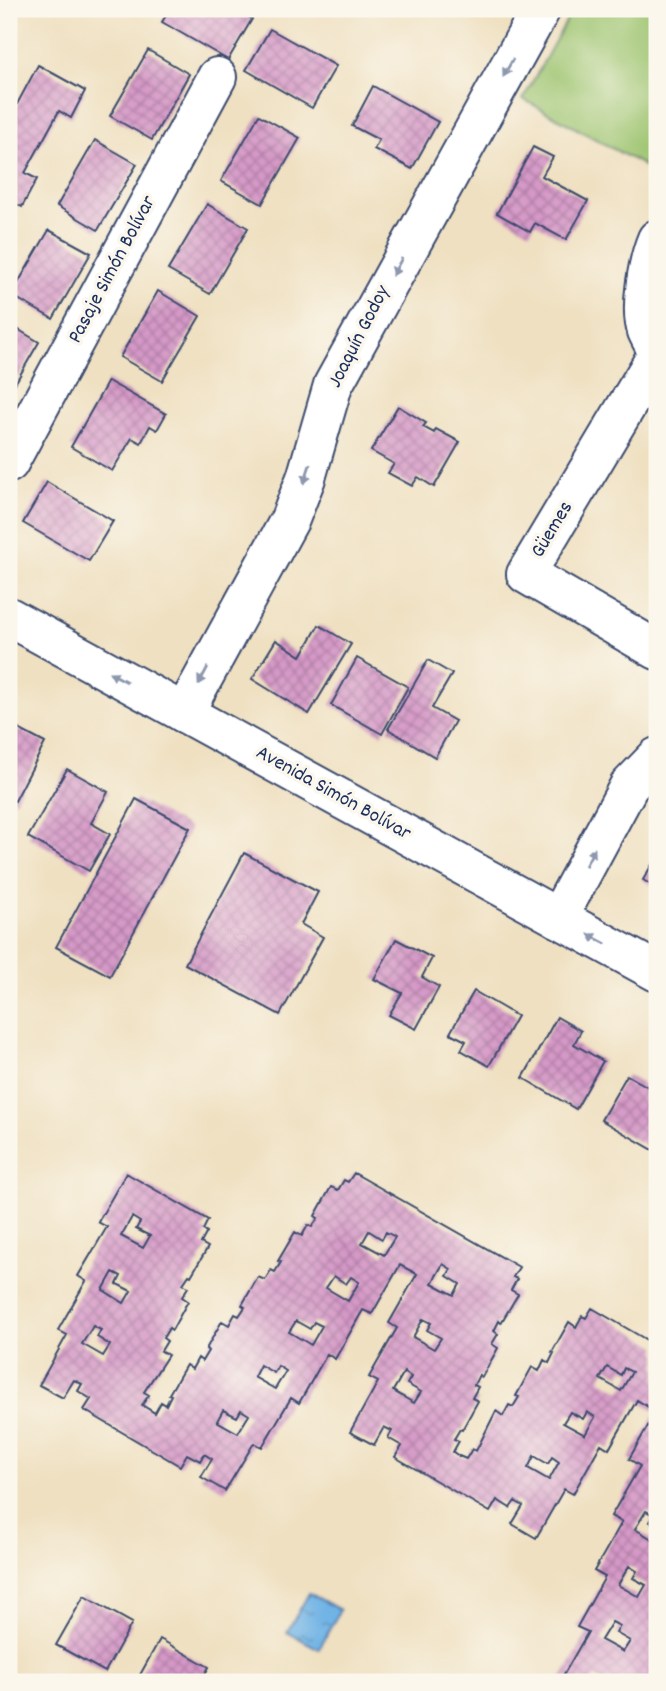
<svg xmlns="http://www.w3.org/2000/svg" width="666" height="1691" font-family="Dekko,sans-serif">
  <defs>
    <pattern id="water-ripples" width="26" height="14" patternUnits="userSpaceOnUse" patternTransform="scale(1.75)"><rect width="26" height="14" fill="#70b3e5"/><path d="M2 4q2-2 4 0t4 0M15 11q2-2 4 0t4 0" fill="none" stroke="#5b92bd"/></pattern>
    <pattern id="building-cross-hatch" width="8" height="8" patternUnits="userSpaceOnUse" patternTransform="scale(1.75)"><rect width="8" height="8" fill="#d699c7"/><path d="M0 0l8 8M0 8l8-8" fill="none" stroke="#ad7da5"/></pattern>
  </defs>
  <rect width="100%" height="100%" fill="#fbf7ec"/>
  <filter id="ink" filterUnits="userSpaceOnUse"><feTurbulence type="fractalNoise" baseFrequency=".0143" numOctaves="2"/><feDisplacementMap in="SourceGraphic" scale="14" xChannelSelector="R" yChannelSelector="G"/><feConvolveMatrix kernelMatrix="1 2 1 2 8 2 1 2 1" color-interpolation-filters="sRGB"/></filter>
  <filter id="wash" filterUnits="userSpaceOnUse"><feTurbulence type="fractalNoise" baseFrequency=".00686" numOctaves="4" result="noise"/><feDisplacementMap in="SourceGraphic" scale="28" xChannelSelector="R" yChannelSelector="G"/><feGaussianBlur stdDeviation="1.57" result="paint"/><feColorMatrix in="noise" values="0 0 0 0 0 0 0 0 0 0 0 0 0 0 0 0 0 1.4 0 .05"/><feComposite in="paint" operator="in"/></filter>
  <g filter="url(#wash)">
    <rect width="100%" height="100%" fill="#efe0c1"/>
    <path fill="#9dc46f" stroke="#5c7a66" stroke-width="2" d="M573,9H657V173L523,99Z"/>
    <path fill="url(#water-ripples)" stroke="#4671a2" stroke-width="2" d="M309,1593L340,1610L319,1649L287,1632Z"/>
    <g id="blocks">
      <g fill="url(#building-cross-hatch)" fill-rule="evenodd">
        <path d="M170,9H235L252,19L228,60L162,22Z"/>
        <path d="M270,29L336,66L312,108L246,70Z"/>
        <path d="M148,50L189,74L152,140L110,116Z"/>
        <path d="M38,65L85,91L71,118L59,111L25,173L37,179L22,207L9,200V119Z"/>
        <path d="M373,86L438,122L412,169L374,149L379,140L352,126Z"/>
        <path d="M259,115L300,138L262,204L221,181Z"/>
        <path d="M95,140L137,164L98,230L57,206Z"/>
        <path d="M533,147L553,157L542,176L588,201L566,240L535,223L530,232L497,213Z"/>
        <path d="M207,204L248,228L210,294L168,270Z"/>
        <path d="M49,230L91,253L53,319L11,295Z"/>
        <path d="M158,291L200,316L162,381L120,357Z"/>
        <path d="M9,324L39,342L9,394Z"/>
        <path d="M108,381L166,414L157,430L150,426L141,443L132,438L112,471L71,447Z"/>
        <path d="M398,406L426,423L423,427L434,433L436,429L460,442L434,487L418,477L412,486L388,473L394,464L371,451Z"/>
        <path d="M47,482L113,521L89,561L23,523Z"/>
        <path d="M319,625L351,644L309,714L252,679L276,640L301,656Z"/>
        <path d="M357,658L408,687L382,734L331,705Z"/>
        <path d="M428,660L452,674L432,708L455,721L435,757L388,729Z"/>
        <path d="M9,724L45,743L15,801L9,797Z"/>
        <path d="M67,769L108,792L91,823L110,834L89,871L28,837Z"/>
        <path d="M136,799L190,828L110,976L56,947Z"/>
        <path d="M244,853L318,892L301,924L323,937L280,1015L185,964Z"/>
        <path d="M657,856V888L643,880Z"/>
        <path d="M396,939L432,958L422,977L439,987L416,1029L389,1015L402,993L374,979Z"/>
        <path d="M474,991L517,1016L489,1066L461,1050L466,1041L450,1033Z"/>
        <path d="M557,1017L581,1031L574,1044L603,1061L576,1109L523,1078Z"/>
        <path d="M627,1075L657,1092V1147L655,1151L601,1120Z"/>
        <path d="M126,1173L208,1220L203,1230L207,1232L201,1243L208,1247L191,1276L189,1275L183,1284L188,1287L182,1297L188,1301L172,1330L169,1328L163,1338L167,1341L161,1351L168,1355L144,1392L149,1395L142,1405L155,1413L161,1402L166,1405L171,1395L169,1394L186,1365L192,1369L198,1358L202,1361L208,1351L206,1349L222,1321L229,1325L235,1314L239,1316L245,1307L242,1305L258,1277L265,1280L271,1270L275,1272L281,1262L278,1261L295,1232L302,1236L308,1225L312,1227L318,1218L315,1216L331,1187L338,1190L344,1180L348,1182L354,1173L519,1267L513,1277L517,1279L511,1290L518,1294L501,1323L499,1321L494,1331L498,1334L492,1344L498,1348L482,1377L479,1375L474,1385L478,1387L472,1398L478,1401L462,1430L460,1429L454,1439L459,1441L453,1452L459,1456L466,1459L472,1449L476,1451L496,1411L503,1416L509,1405L513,1407L519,1397L516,1396L532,1367L539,1371L544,1360L549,1363L554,1353L552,1352L569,1322L576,1327L582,1316L586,1318L592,1308L657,1346V1467L653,1474L657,1476V1526L650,1522L654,1515L646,1511L635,1529L657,1542V1682H604L595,1677L592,1682L560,1681L588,1632L577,1627L605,1577L594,1571L622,1522L611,1516L640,1466L629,1459L656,1412L637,1400L609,1449L601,1444L573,1494L564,1489L536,1538L512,1524L523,1506L515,1501L510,1508L497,1500L490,1512L395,1457L402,1446L388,1438L392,1431L384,1427L374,1445L350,1432L378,1382L369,1377L397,1328L389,1323L417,1274L400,1265L372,1314L363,1310L335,1359L327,1354L299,1403L291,1398L262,1447L254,1443L225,1491L201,1477L212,1459L204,1454L200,1461L187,1454L180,1466L84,1410L91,1399L78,1391L82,1384L74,1380L63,1398L39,1385L67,1335L58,1330L86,1281L78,1276L107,1227L98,1222ZM132,1217L140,1222L136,1229L150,1236L143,1248L121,1236ZM369,1231L382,1239L386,1232L395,1237L384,1255L362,1243ZM443,1264L451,1269L447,1276L460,1284L454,1295L432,1283ZM113,1272L121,1276L117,1284L131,1291L124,1303L103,1290ZM334,1276L346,1284L351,1277L359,1282L348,1301L326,1288ZM423,1319L431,1323L427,1330L441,1338L434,1349L413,1337ZM296,1321L310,1329L314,1322L322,1326L311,1345L289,1332ZM93,1326L101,1330L97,1337L110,1345L103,1356L82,1344ZM260,1365L274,1373L278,1366L286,1371L275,1389L254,1377ZM607,1367L621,1375L624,1368L632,1372L621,1391L600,1379ZM404,1372L411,1377L407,1384L421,1392L414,1403L393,1391ZM223,1410L237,1417L241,1410L249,1415L238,1433L217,1421ZM570,1412L583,1419L587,1412L595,1417L585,1435L563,1423ZM534,1456L548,1464L552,1457L559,1462L549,1480L528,1468ZM629,1566L637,1571L633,1578L646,1585L639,1597L618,1585ZM612,1622L620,1626L616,1633L630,1641L623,1652L601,1640Z"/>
        <path d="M84,1596L132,1623L105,1672L56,1645Z"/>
        <path d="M160,1639L209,1667L200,1682H136Z"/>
      </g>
    </g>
  </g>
  <g filter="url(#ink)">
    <use href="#blocks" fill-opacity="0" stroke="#3b4a6d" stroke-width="2"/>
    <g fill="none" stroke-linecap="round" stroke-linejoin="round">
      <defs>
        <g id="street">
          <path d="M657,239C648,260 639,309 647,331C650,338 654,344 657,351"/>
          <path d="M657,355L526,574L657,650"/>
          <path d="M9,463L217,77"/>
          <path d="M184,713L290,519L306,478L333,385L541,9"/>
          <path d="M558,918L629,786L657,757"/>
        </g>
        <path id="secondary" d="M9,617L657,972"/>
      </defs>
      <use href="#street" stroke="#3b4a6d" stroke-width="42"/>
      <use href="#secondary" stroke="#3b4a6d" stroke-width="42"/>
      <use href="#street" stroke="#fff" stroke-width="38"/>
      <use href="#secondary" stroke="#fff" stroke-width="38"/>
    </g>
    <defs><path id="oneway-solid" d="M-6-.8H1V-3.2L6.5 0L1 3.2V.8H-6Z" transform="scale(1.75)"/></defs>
    <g fill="#8d97ae">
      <use href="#oneway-solid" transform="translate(508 68) rotate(119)"/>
      <use href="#oneway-solid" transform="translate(397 267) rotate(119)"/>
      <use href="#oneway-solid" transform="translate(307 474) rotate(108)"/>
      <use href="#oneway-solid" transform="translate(203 676) rotate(118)"/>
      <use href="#oneway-solid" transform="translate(118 677) rotate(-151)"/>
      <use href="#oneway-solid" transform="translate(590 857) rotate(-62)"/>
      <use href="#oneway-solid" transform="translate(597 939) rotate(-151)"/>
    </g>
  </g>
  <g text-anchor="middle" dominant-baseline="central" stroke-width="7" stroke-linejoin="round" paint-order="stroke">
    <g font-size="21" fill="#1b2f5e" stroke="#fbf7ec">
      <text transform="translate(113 270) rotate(-62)">Pasaje Simón Bolívar</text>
      <text transform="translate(360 337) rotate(-63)">Joaquín Godoy</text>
      <text transform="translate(553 530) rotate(-59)">Güemes</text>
      <text transform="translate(333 794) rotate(29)">Avenida Simón Bolívar</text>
    </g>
  </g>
  <rect width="666" height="1691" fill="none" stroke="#fbf7ec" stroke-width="35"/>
</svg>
